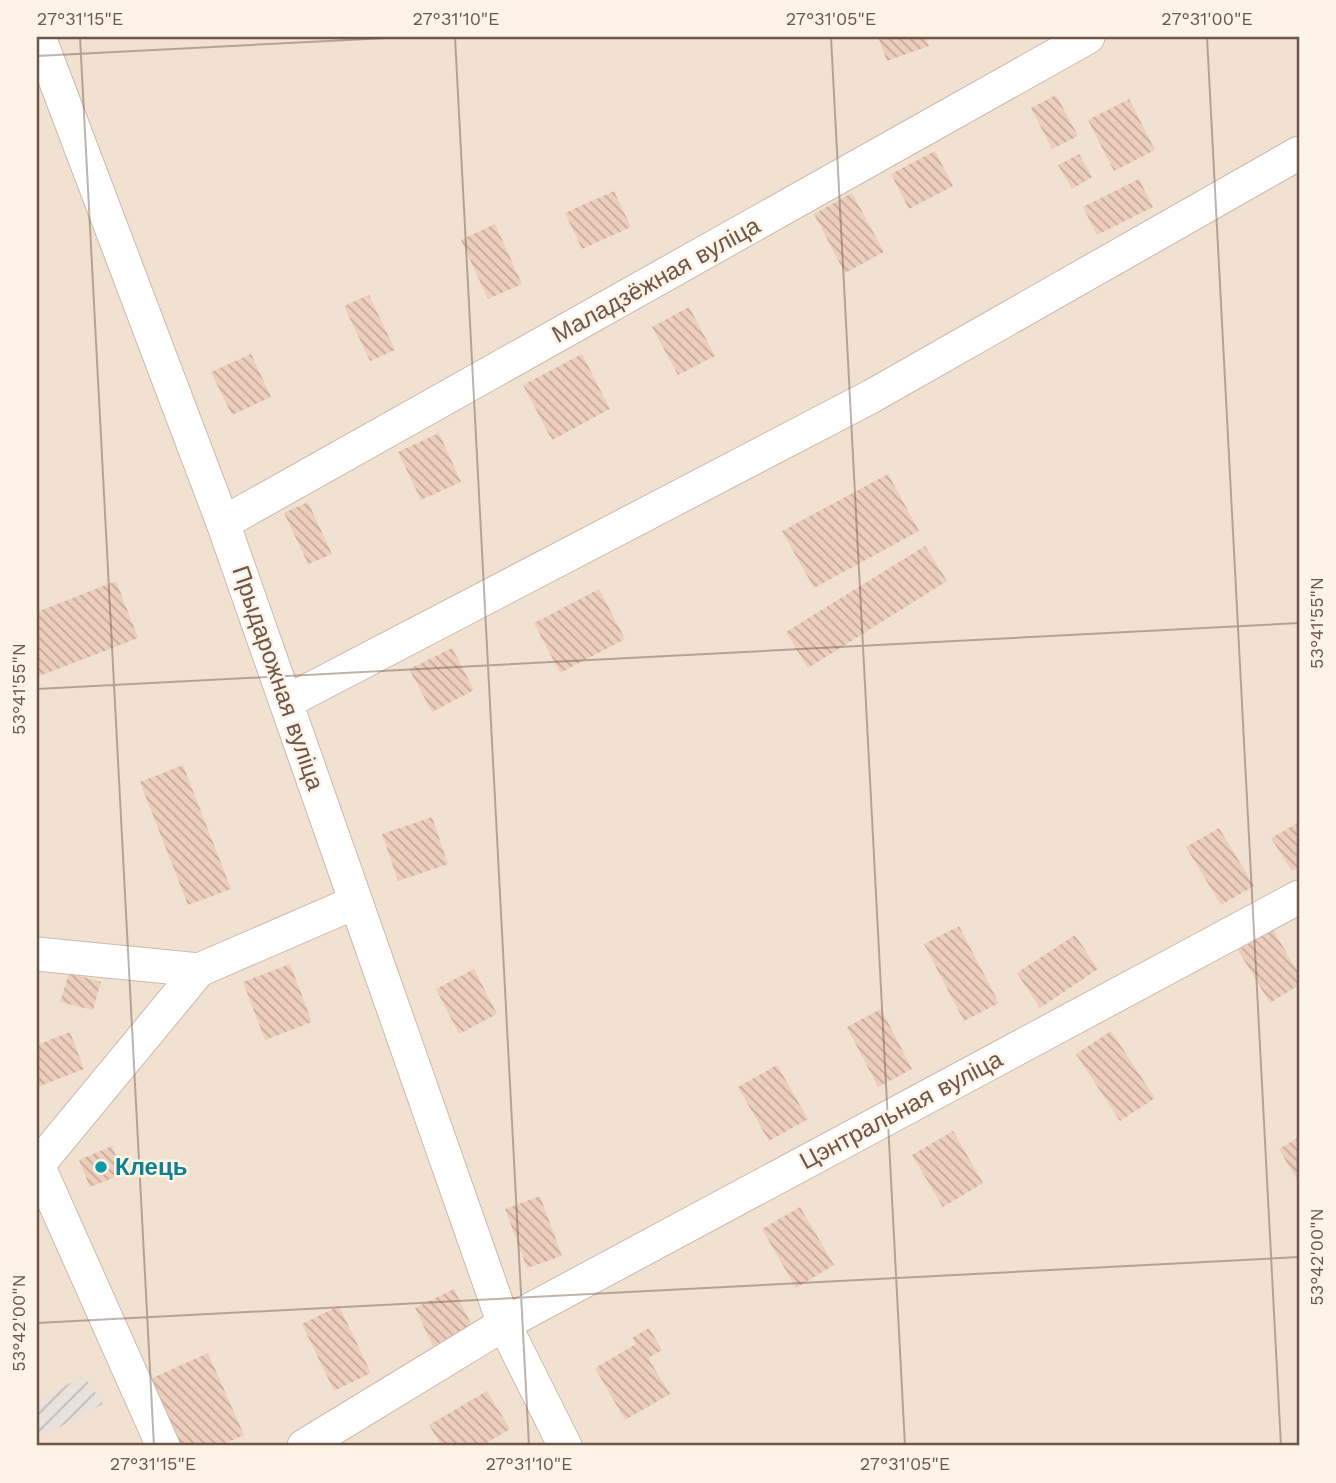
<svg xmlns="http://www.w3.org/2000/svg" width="1336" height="1483" font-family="'Work Sans',sans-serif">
  <defs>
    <pattern id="industrial-furrows" width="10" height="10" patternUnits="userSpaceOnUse" patternTransform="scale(1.75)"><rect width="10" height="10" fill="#e9e2dc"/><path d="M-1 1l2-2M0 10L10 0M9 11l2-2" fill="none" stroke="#c1bab4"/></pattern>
    <pattern id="building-back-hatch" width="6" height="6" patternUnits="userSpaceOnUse" patternTransform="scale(1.75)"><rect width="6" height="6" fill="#edcdbb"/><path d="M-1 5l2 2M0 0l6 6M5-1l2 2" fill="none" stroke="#c4a99a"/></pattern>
  </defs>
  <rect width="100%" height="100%" fill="#faefe1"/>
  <rect fill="#f1e1d1" x="37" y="37" width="1262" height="1409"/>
  <path fill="url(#industrial-furrows)" d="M84,1376L103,1404L37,1439V1400Z"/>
  <g fill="url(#building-back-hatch)">
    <path d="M878,37H926L929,46L887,61Z"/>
    <path d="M1056,95L1078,136L1052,149L1031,108Z"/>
    <path d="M1129,99L1155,150L1114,171L1088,120Z"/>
    <path d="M935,151L953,186L909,209L891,174Z"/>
    <path d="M1079,154L1092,177L1072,189L1058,165Z"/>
    <path d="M1139,179L1153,207L1097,235L1083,207Z"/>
    <path d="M614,191L631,227L582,249L565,213Z"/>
    <path d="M852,193L884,252L845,273L814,214Z"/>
    <path d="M495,224L522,284L488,299L461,240Z"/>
    <path d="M369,295L395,350L370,361L344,306Z"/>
    <path d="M689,307L715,356L678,375L652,327Z"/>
    <path d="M251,354L271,397L232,415L211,372Z"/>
    <path d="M582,354L610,409L552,440L523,385Z"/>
    <path d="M439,433L461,482L421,500L398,452Z"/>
    <path d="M888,474L919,531L814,588L782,531Z"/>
    <path d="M308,502L332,554L308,564L284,513Z"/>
    <path d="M925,546L947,581L808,668L786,632Z"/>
    <path d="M116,581L138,638L37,677V612Z"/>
    <path d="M599,589L625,639L560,673L534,623Z"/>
    <path d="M452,648L474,690L432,712L409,669Z"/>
    <path d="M183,765L231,889L188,905L140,782Z"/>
    <path d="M432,817L448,864L398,881L382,834Z"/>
    <path d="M1299,822V867L1292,871L1271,838Z"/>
    <path d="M1219,828L1254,886L1221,905L1186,847Z"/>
    <path d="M959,926L999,1003L964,1021L924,944Z"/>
    <path d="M1273,930L1299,974V985L1270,1003L1238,950Z"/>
    <path d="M1075,935L1098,969L1040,1008L1017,973Z"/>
    <path d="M290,964L312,1022L265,1040L243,982Z"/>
    <path d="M474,969L497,1014L459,1034L436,989Z"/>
    <path d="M69,973L101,982L93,1010L60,1002Z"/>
    <path d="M881,1009L912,1069L878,1087L847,1027Z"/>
    <path d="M1111,1031L1155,1098L1120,1121L1076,1054Z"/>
    <path d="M70,1032L84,1069L37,1087V1045Z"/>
    <path d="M777,1065L808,1119L769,1141L738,1087Z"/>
    <path d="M953,1131L983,1183L943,1207L912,1155Z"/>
    <path d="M1299,1137V1183L1279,1149Z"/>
    <path d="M112,1146L123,1174L90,1187L79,1160Z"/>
    <path d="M540,1196L562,1256L527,1268L505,1209Z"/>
    <path d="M800,1207L834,1265L796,1288L762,1229Z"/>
    <path d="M454,1289L472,1326L433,1346L415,1308Z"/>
    <path d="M339,1306L371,1373L334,1391L302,1324Z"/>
    <path d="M649,1328L662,1350L648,1358L670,1394L625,1420L595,1368L636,1344L632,1338Z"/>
    <path d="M208,1353L244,1435L219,1446H179L150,1379Z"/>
    <path d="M487,1391L510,1429L481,1446H442L429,1425Z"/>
  </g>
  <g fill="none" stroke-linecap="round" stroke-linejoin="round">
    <defs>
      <g id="minor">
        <path d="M39,37L223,523L504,1324L565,1446"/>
        <path d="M223,523L1088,37"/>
        <path d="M286,702L872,396L1299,153"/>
        <path d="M37,954L199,970"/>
        <path d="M37,1163L163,1446"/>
        <path d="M38,1165L199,970L356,902"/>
        <path d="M304,1446L504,1324L1299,897"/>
      </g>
    </defs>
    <use href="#minor" stroke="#ccb9ac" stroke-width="35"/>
    <use href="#minor" stroke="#fff" stroke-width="33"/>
  </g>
  <path fill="none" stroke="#6f564a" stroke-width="2" stroke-opacity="0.45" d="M80,37L154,1446M455,37L529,1446M831,37L905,1446M1207,37L1281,1446M37,56L407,37M37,689L1299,623M37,1323L1299,1257"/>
  <circle fill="#0f9aa8" stroke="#fdf3e7" stroke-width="2.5" cx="101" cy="1167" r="7"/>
  <g text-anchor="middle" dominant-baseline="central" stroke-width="5" stroke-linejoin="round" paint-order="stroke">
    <g font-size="24" fill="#6f564a" stroke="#fdf3e7">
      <text transform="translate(656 280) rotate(-29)">Маладзёжная вуліца</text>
      <text transform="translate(278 678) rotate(71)">Прыдарожная вуліца</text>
      <text transform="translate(901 1110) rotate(-28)">Цэнтральная вуліца</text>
    </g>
    <g font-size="24" font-weight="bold" fill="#0d838f" stroke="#fdf3e7" text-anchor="start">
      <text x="115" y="1167">Клець</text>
    </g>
  </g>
  <rect width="1336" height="1483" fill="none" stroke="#fdf3e7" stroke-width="77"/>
  <rect x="38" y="38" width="1260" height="1406" fill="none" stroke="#6f564a" stroke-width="2.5"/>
  <g font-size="18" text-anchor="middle" fill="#6f564a">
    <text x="80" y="25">27°31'15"E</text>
    <text x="456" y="25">27°31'10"E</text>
    <text x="831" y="25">27°31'05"E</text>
    <text x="1207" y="25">27°31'00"E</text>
    <text transform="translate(1317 623) rotate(-90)" y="6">53°41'55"N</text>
    <text transform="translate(19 689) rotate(-90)" y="6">53°41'55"N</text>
    <text transform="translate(1317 1257) rotate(-90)" y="6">53°42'00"N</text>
    <text transform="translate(19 1323) rotate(-90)" y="6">53°42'00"N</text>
    <text x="153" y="1470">27°31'15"E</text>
    <text x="529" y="1470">27°31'10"E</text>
    <text x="905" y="1470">27°31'05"E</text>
  </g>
</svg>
